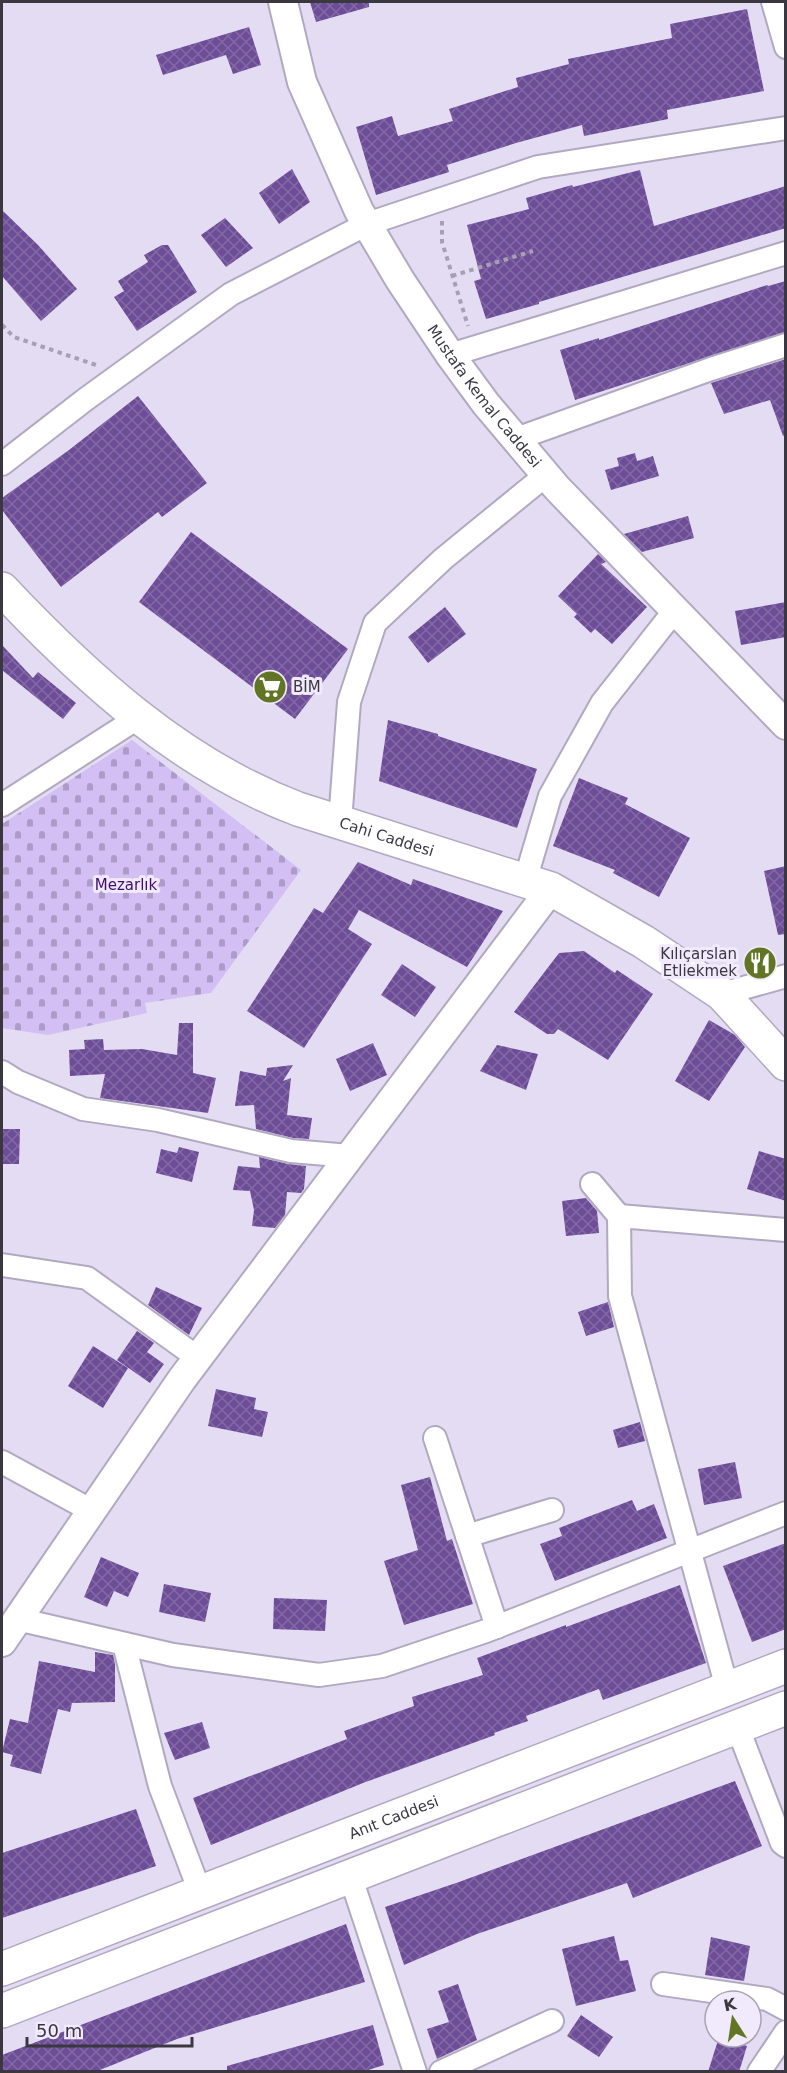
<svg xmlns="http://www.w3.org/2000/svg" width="787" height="2073" font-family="'DejaVu Sans',sans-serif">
  <defs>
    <pattern id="cemetery-stones" width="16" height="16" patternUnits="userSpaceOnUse" patternTransform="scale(1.5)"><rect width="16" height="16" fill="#d3bff4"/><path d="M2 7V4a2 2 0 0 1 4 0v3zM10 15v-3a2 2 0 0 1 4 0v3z" fill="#ac9cc7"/></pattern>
    <pattern id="building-cross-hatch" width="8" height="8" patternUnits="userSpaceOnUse" patternTransform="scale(1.5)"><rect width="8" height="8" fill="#6d4c98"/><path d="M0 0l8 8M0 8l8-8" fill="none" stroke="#836aa4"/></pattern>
  </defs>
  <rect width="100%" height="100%" fill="#e4dcf3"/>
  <path fill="url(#cemetery-stones)" d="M132,740L301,870L211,993L145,1003L147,1013L48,1035L2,1028V824Z"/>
  <g fill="url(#building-cross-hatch)">
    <path d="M310,2H369V7L316,22Z"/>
    <path d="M747,9L764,91L667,110L668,119L584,136L582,125L516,143L447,165L449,172L376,195L356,127L392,116L398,136L453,121L449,109L518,87L516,78L569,64L568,59L672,38L670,24Z"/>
    <path d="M249,27L261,65L233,74L226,55L163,75L156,55Z"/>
    <path d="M292,169L310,202L279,224L259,193Z"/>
    <path d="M640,170L654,226L786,186V228L539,302V304L486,319L474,281L481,279L467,225L529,209L526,198L572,185L573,187Z"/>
    <path d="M2,210L38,245L77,289L41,321L2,276Z"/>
    <path d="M225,218L253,248L226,267L201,235Z"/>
    <path d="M162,245H168L197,292L137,331L114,297L124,291L118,281L148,262L144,255Z"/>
    <path d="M786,281V332L575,400L560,350L599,338V340L767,285L768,286Z"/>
    <path d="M786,359V435L783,436L770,400L724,414L711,383Z"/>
    <path d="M138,396L207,483L162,517L158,512L61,587L2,510V498L69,450Z"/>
    <path d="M635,453L637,461L653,456L659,476L611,490L605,470L619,466L617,458Z"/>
    <path d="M688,516L694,538L642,552L624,534Z"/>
    <path d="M191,532L348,649L295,719L139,602Z"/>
    <path d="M598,554L606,562L601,564L647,607L612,644L595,629L591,633L574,617L577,614L558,596Z"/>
    <path d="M786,602V637L741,645L735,611Z"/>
    <path d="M445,607L466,634L428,663L408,637Z"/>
    <path d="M2,645L33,678L38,672L76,703L63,719L2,670Z"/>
    <path d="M388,720L438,734V736L537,769L517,828L379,781Z"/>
    <path d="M579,778L628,798L625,804L690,838L659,897L613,873L615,870L553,846Z"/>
    <path d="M358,862L411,885L413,879L503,911L467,967L359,910L348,929L372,944L304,1048L247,1011L314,908L323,913Z"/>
    <path d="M786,866V934L778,935L764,871Z"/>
    <path d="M584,951L615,973L617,970L653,994L608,1060L558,1029L554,1034H547L514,1012L559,953Z"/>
    <path d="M402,964L436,987L415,1017L381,995Z"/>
    <path d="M709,1020L735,1035L745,1047L709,1101L675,1081Z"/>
    <path d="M179,1023H193V1073L216,1078L208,1113L100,1098L105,1074L70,1076L69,1050L85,1049L84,1040L103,1039L104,1050L142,1049L177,1055Z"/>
    <path d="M373,1043L387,1075L350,1091L336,1059Z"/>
    <path d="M497,1045L538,1054L526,1090L480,1071Z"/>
    <path d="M293,1065L283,1081L291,1078L287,1115L312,1118L309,1139L293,1138L256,1129L254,1105L235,1106L240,1071L266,1076L267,1068Z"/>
    <path d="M2,1129H20L19,1164H2Z"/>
    <path d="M179,1147L199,1152L192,1182L156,1173L161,1149L177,1153Z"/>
    <path d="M759,1151L786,1159V1201L747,1189Z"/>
    <path d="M259,1157L288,1164L306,1166L304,1189L301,1193L287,1192L285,1215L275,1228L252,1226L254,1210L250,1191L233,1190L238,1166L260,1168Z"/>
    <path d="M586,1198L597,1211L599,1233L566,1236L562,1201Z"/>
    <path d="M156,1287L202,1308L189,1335L148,1305Z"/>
    <path d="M608,1302L614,1327L586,1336L578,1312Z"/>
    <path d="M137,1331L154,1343L147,1352L164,1364L150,1383L117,1360Z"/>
    <path d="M93,1346L128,1368L103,1408L68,1386Z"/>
    <path d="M216,1389L256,1398L254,1409L268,1412L262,1437L208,1426Z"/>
    <path d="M640,1422L645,1441L618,1448L613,1430Z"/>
    <path d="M735,1462L742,1498L704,1505L698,1469Z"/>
    <path d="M430,1477L447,1541L452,1539L473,1604L404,1625L384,1561L418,1550L401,1485Z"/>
    <path d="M632,1500L637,1511L654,1504L667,1538L555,1581L540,1544L562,1536L559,1528Z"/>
    <path d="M786,1543V1629L752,1642L723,1566Z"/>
    <path d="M101,1557L139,1573L128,1597L114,1591L107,1607L84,1597Z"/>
    <path d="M164,1584L211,1593L205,1622L159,1612Z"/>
    <path d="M680,1585L706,1663L603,1700L599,1689L526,1716L528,1721L494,1733L495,1735L363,1783L211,1845L193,1798L347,1739L344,1731L414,1706L412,1697L483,1675L477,1658L566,1625V1627Z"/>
    <path d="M274,1598L327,1600L325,1631L273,1629Z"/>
    <path d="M95,1652L113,1655L115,1664V1702L72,1703L70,1712L58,1709L41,1774L10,1766L13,1755L2,1752L10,1719L28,1723L39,1661L95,1672Z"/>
    <path d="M202,1722L210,1748L175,1760L164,1733Z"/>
    <path d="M735,1781L762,1846L633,1898L627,1883L477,1934L404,1965L385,1907L459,1882Z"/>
    <path d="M136,1809L156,1866L2,1918V1853Z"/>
    <path d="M346,1924L365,1982L177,2039L95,2072H2V2055Z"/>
    <path d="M614,1936L620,1961L628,1960L636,1991L576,2006L562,1949Z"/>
    <path d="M711,1937L750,1946L744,1981L705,1975Z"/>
    <path d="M458,1984L477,2040L437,2059L427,2029L449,2022L438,1991Z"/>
    <path d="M581,2015L613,2037L599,2057L567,2036Z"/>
    <path d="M373,2025L384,2065L362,2072H227V2066Z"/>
    <path d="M719,2037H739L737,2043L747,2046L739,2072H708Z"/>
  </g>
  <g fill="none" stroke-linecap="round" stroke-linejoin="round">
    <defs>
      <g id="minor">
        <path d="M773,2L786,47"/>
        <path d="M450,355L786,253"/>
        <path d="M516,439L711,369L786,345"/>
        <path d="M2,464L86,399L231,294L367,224L538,167L786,128"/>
        <path d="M2,805L139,717"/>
        <path d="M340,822L349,702L375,623L443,559L546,475"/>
        <path d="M525,881L550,796L602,703L675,610"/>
        <path d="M722,994L786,976"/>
        <path d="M2,1072L18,1082L83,1109L158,1120L291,1151L350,1156"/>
        <path d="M592,1184L619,1216"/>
        <path d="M2,1265L87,1278L198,1358"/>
        <path d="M435,1438L497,1627"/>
        <path d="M2,1462L92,1511"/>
        <path d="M467,1536L552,1510"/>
        <path d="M17,1619L173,1655L319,1675L382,1666L486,1631L786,1513"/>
        <path d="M124,1644L160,1786L200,1892"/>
        <path d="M727,1688L620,1296L619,1216L786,1230"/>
        <path d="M737,1726L782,1843L786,1846"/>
        <path d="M350,1875L415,2072"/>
        <path d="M663,1984L767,1999L786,2009"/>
        <path d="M441,2072L552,2021"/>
        <path d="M759,2072L786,2032"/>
      </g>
      <g id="tertiary">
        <path id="s1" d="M283,2L302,82L359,211L400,280L450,355L486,404L557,488L786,725"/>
        <path d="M2,1642L182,1379L551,889"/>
      </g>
      <g id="secondary">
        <path id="s2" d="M2,589C86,678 181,765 298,809L551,889L644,942L722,994L786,1064"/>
        <path id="s3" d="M2,1969L786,1666"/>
        <path d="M2,2011L786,1708"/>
      </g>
    </defs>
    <use href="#minor" stroke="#b1a9bf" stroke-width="26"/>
    <use href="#tertiary" stroke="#b1a9bf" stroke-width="32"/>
    <use href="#secondary" stroke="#b1a9bf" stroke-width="36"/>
    <g stroke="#a6a0b2" stroke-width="4" stroke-dasharray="4.5 4.5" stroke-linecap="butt">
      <path d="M442,221V242L468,326"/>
      <path d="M452,276L533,251"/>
      <path d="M2,325L14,337L96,365"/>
    </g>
    <use href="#minor" stroke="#fff" stroke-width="22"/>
    <use href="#tertiary" stroke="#fff" stroke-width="28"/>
    <use href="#secondary" stroke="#fff" stroke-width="33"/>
  </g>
  <defs>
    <symbol id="supermarket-disc" viewBox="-11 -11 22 22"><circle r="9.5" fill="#617524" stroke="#f1eafd"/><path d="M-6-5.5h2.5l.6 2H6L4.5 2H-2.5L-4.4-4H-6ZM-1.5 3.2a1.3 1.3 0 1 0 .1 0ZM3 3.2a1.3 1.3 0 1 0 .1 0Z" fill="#fff"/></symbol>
    <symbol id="restaurant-disc" viewBox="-11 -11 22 22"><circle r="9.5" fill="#617524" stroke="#f1eafd"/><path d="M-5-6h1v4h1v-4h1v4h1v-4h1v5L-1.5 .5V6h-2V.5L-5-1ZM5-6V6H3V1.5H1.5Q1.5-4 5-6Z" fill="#fff"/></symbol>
  </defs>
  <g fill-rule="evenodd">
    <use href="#supermarket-disc" x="251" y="668" width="38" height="38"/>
    <use href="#restaurant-disc" x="741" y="944" width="38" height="38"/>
  </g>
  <g text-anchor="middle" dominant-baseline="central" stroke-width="6" stroke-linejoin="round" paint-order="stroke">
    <g font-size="15" fill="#3a3740" stroke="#f1eafd">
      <text stroke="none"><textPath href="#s1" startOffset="447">Mustafa Kemal Caddesi</textPath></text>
      <text stroke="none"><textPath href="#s2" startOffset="465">Cahi Caddesi</textPath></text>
      <text stroke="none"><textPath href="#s3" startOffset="420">Anıt Caddesi</textPath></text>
    </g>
    <g font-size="15" fill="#3a3740" stroke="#f1eafd" text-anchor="start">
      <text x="293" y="687">BİM</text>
      <text x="737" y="954" text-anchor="end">Kılıçarslan<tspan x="737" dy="17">Etliekmek</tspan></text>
    </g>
    <g font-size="15" fill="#410c6e" stroke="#f1eafd">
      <text x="126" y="885">Mezarlık</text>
    </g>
  </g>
  <rect width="787" height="2073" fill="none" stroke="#3a3740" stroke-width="6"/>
  <g transform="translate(733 2019) rotate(348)"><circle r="28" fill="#f1eafd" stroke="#a8a2b1" stroke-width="1.5"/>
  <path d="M0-4.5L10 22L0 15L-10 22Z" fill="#617524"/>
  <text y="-9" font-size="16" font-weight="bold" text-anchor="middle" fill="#3a3740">K</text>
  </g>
  <path d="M27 2037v9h165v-9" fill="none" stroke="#3a3740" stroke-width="3"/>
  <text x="36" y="2037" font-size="18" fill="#3a3740" stroke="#f1eafd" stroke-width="4.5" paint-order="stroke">50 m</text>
</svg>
